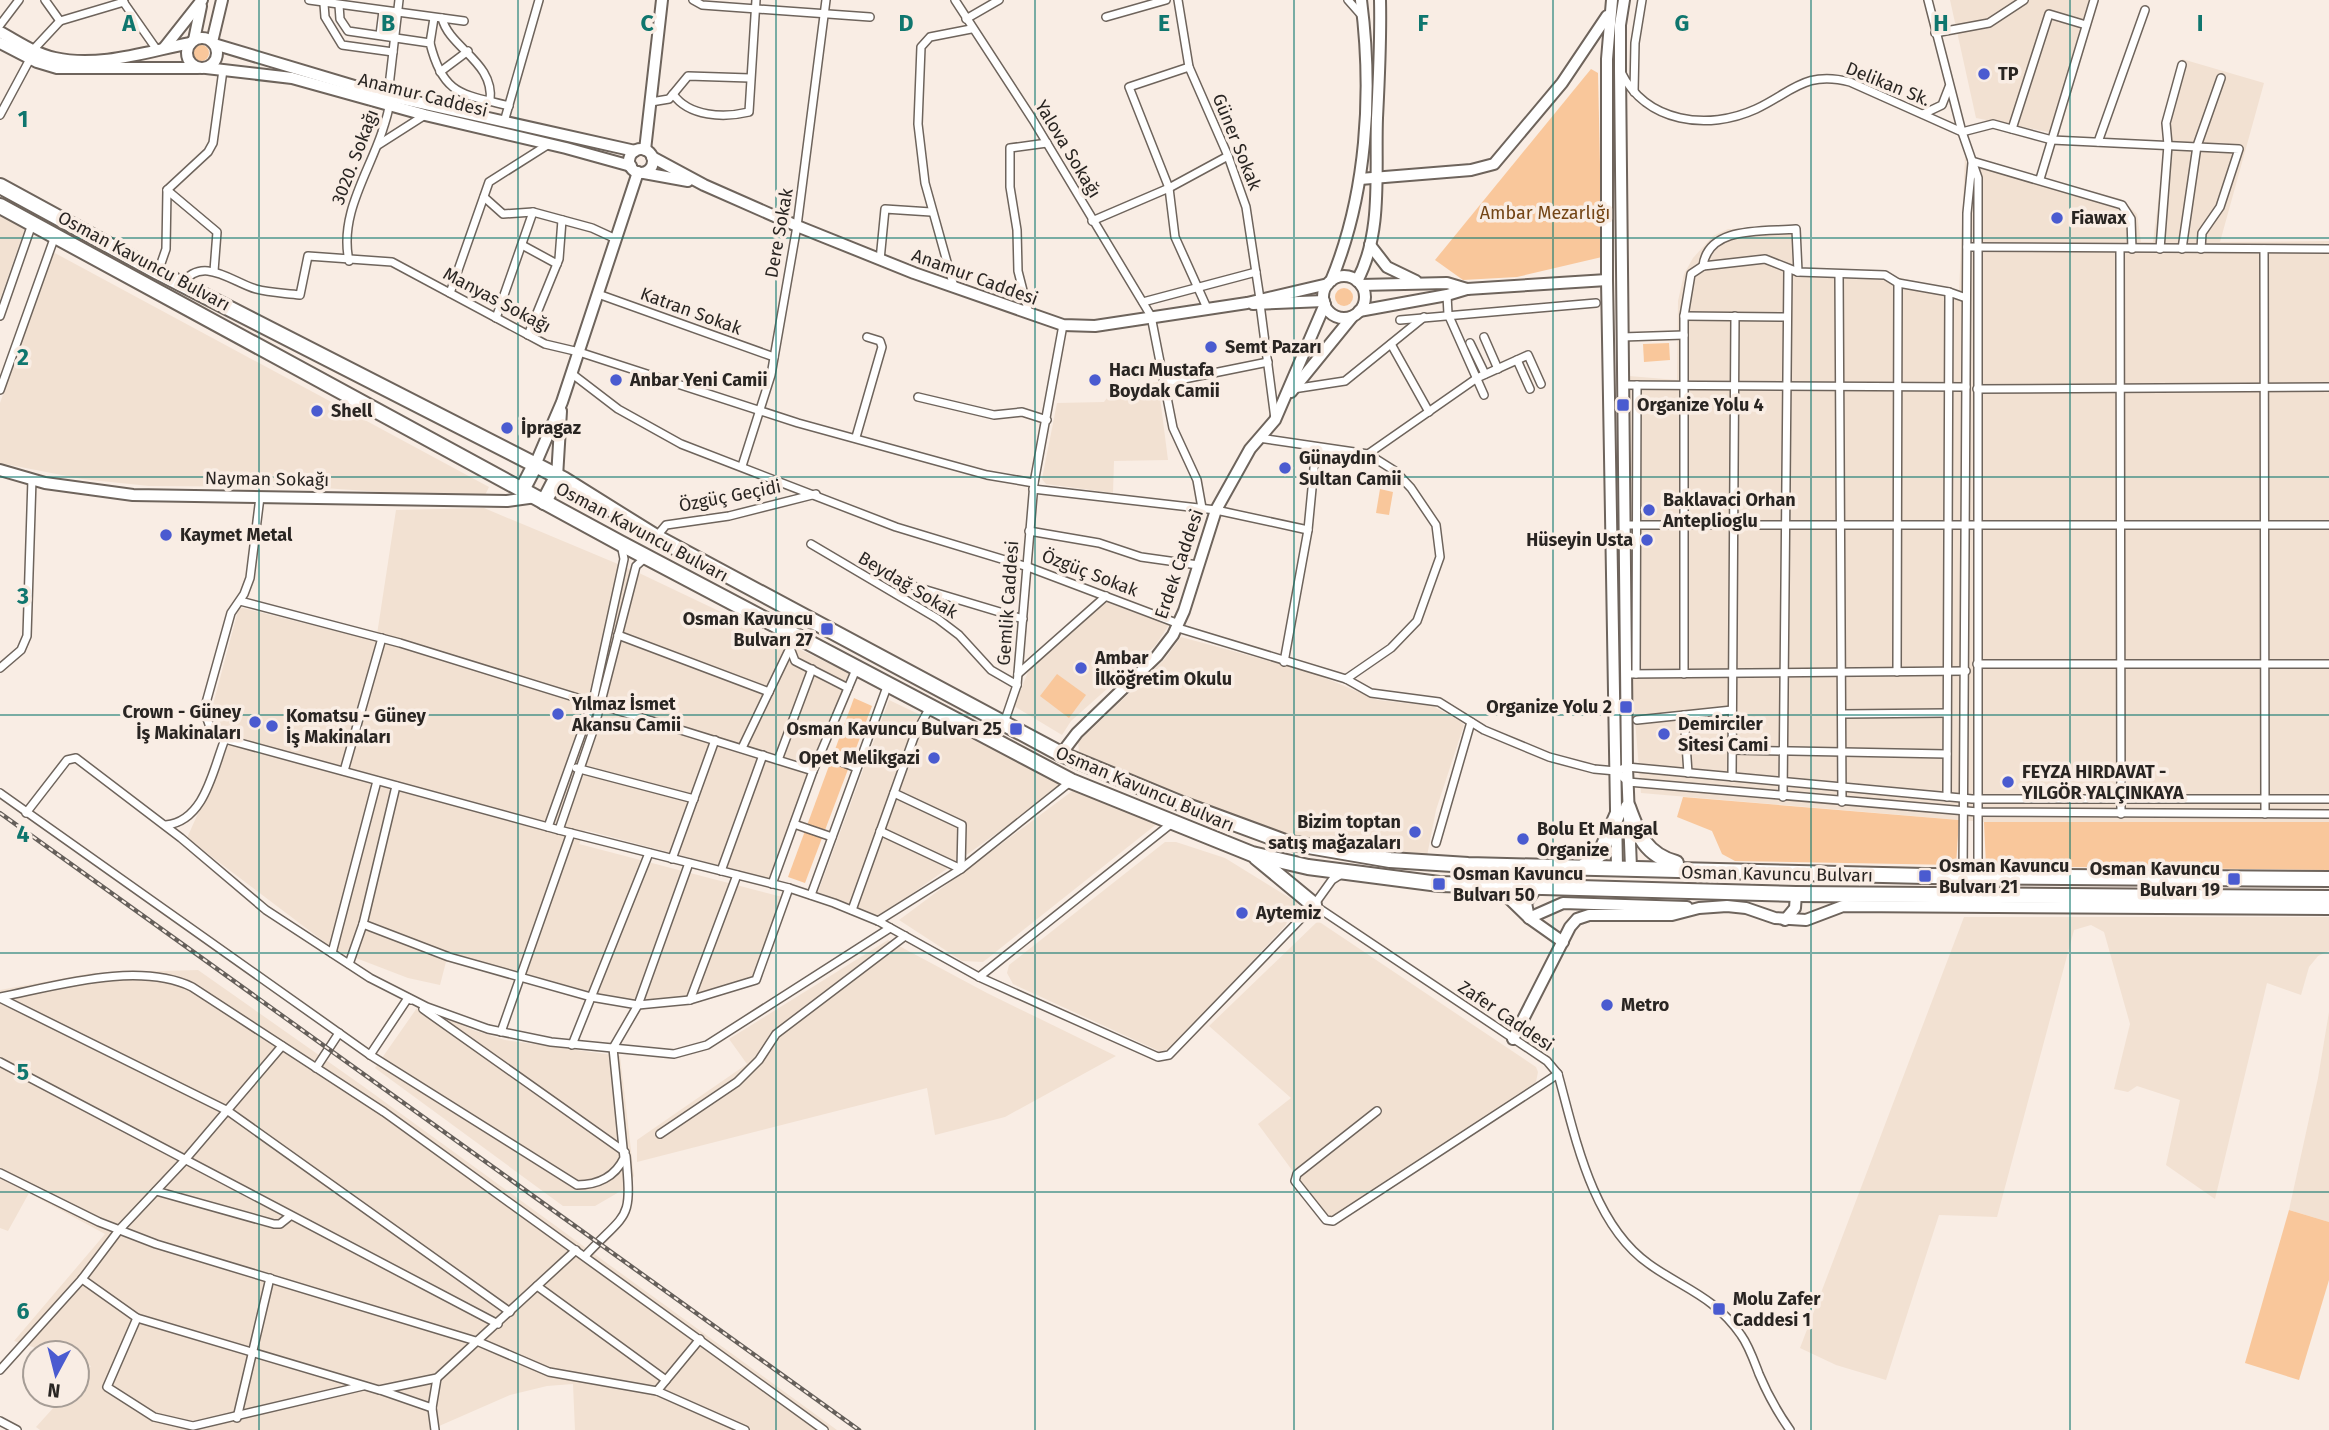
<svg xmlns="http://www.w3.org/2000/svg" width="2329" height="1430" font-family="'Fira Sans',sans-serif">
  <rect width="100%" height="100%" fill="#f9ede4"/>
  <g fill="#f2e1d2">
    <path d="M1950,0H2099L2059,134L1976,118Z"/>
    <path d="M2182,59L2264,83L2220,242L2329,241V822H1984L1641,793L1631,671L1629,376L1677,380L1678,301L1684,274L1693,258L1713,236L1728,229L1798,228L1803,268L1892,276L1959,291L1965,157L2121,199L2137,214L2141,242H2153L2166,139Z"/>
    <path d="M0,215L25,228L0,300Z"/>
    <path d="M53,252L489,487L483,499L309,487L149,486L82,479L0,463V403Z"/>
    <path d="M1158,382L1168,460L1114,461L1113,493L1046,484L1042,479L1057,403L1104,402L1114,389Z"/>
    <path d="M484,508L637,572L849,673L770,879L585,830L579,844L790,899L752,986L642,1010L448,954L440,985L408,978L335,950L187,838L233,735L207,727L239,607L376,641L396,510Z"/>
    <path d="M1106,602L1169,625L1155,646L1071,721L1062,735L1014,706L1028,672L1038,660Z"/>
    <path d="M1181,637L1313,673L1378,700L1433,706L1460,721L1464,725L1436,810L1427,856L1393,854L1314,841L1257,825L1194,803L1079,752L1078,742L1164,660Z"/>
    <path d="M889,700L1066,784L879,917L818,892Z"/>
    <path d="M1075,789L1158,823L983,962L962,961L899,920Z"/>
    <path d="M1165,842H1176L1225,858L1298,903L1285,926L1171,1048L1161,1052L1013,984L1007,973L1009,965Z"/>
    <path d="M1964,917H2329V951L2318,956L2309,967L2301,995L2267,983L2215,1199L2166,1165L2180,1100L2137,1086L2128,1092L2114,1089L2130,1024L2104,932L2091,925L2074,930L1997,1217L1939,1215L1886,1380L1836,1365L1800,1348Z"/>
    <path d="M1318,921L1536,1067L1538,1072L1536,1082L1508,1103L1332,1217L1325,1215L1258,1124L1291,1098L1209,1026Z"/>
    <path d="M888,940L987,993L1116,1056L1005,1117L935,1135L927,1088L637,1162V1140L747,1064L729,1039Z"/>
    <path d="M198,970L360,1084L837,1430H575L573,1384L547,1386L510,1395L430,1430H40L36,1427L65,1395H77V1382L91,1366L77,1361V1353H52L14,1341L105,1234L29,1193L8,1231L0,1228V990L92,973Z"/>
    <path d="M419,1005L473,1030L505,1040L620,1056L634,1176L626,1188L595,1206H563L375,1068Z"/>
    <path d="M2329,1012V1222L2289,1210L2318,1078Z"/>
  </g>
  <g fill="#f9c79b">
    <circle cx="201" cy="53" r="8"/>
    <path d="M1591,69L1598,73L1602,257L1517,277L1463,280L1435,260Z"/>
    <circle cx="1344" cy="297" r="9"/>
    <path d="M1669,343L1670,360L1644,362L1643,344Z"/>
    <path d="M1380,489L1393,492L1389,515L1376,513Z"/>
    <path d="M1057,674L1086,695L1069,718L1040,696Z"/>
    <path d="M854,698L872,706L805,883L788,877Z"/>
    <path d="M1683,797L1959,820L1956,865L1735,861L1722,854L1712,831L1677,817Z"/>
    <path d="M1984,822H2329V870L1986,866Z"/>
    <path d="M2289,1210L2329,1222V1280L2299,1380L2245,1363Z"/>
  </g>
  <g fill="none" stroke-linecap="round" stroke-linejoin="round">
    <defs>
      <g id="street">
        <path d="M45,0L60,21L124,2"/>
        <path d="M122,0L157,50"/>
        <path d="M309,0L464,21"/>
        <path d="M693,0L702,5L870,17"/>
        <path d="M955,0L1033,120L1151,316L1173,428L1197,480L1202,508"/>
        <path d="M1178,0L1189,67L1228,156L1246,207L1260,299"/>
        <path d="M1348,0L1363,17"/>
        <path d="M1928,0L1962,132L1978,178V876"/>
        <path d="M324,4L325,17L342,45L393,52"/>
        <path d="M339,5L340,19L348,31L430,43C443,96 463,94 509,106"/>
        <path d="M1106,17L1166,0"/>
        <path d="M442,18C449,48 495,62 490,101"/>
        <path d="M966,19L999,0"/>
        <path d="M0,25L19,0"/>
        <path d="M1935,33L1989,23L2024,0"/>
        <path d="M380,35L383,11"/>
        <path d="M430,43L434,18"/>
        <path d="M33,50L60,21"/>
        <path d="M1189,67L1129,87L1169,188L1175,237L1207,308"/>
        <path d="M440,72L468,51"/>
        <path d="M1621,72C1646,123 1708,131 1756,109C1792,92 1806,70 1850,82L1962,132"/>
        <path d="M1634,92L1635,43L1642,0"/>
        <path d="M673,94C689,117 724,118 749,112L756,0"/>
        <path d="M651,102L669,99L688,76L750,78"/>
        <path d="M1923,114L1942,105L1949,87"/>
        <path d="M0,115L30,59"/>
        <path d="M504,122L539,0"/>
        <path d="M2012,129L2049,14L2086,25"/>
        <path d="M1962,132L1993,124L2052,140L2239,149L2220,207L2202,233L2201,249"/>
        <path d="M2098,142L2145,10"/>
        <path d="M378,145L425,115"/>
        <path d="M1972,161L2122,205L2131,219L2132,249"/>
        <path d="M2040,179L2094,0"/>
        <path d="M167,190L217,232L214,271"/>
        <path d="M484,197L503,214L533,212L592,228L616,239"/>
        <path d="M1092,221L1169,188L1228,156"/>
        <path d="M522,245L557,264"/>
        <path d="M1967,247L2329,249"/>
        <path d="M2120,249L2121,814"/>
        <path d="M2160,249L2168,145L2166,123L2182,65"/>
        <path d="M2182,249L2197,146L2221,78"/>
        <path d="M2264,249L2265,814"/>
        <path d="M880,260L885,209L931,212"/>
        <path d="M349,261C339,215 368,174 382,132C386,118 391,109 388,95L399,0"/>
        <path d="M1703,266C1708,225 1765,232 1796,229L1798,272"/>
        <path d="M158,272L166,249L167,190L208,152L213,143L223,70"/>
        <path d="M1839,274L1842,802"/>
        <path d="M182,284C202,255 232,282 256,289C270,293 286,293 300,295L308,256L392,262L545,344L579,352L798,423L987,475L1034,483"/>
        <path d="M954,287L925,183L918,124L921,47L930,37L971,29"/>
        <path d="M450,293L489,182L549,144"/>
        <path d="M598,294L774,357"/>
        <path d="M1447,295L1448,314L1484,395"/>
        <path d="M1143,302L1256,272"/>
        <path d="M1260,304L1275,419"/>
        <path d="M1029,314L1018,271L1017,230L1010,187V148L1047,143"/>
        <path d="M0,316L32,224"/>
        <path d="M1684,316L1787,317"/>
        <path d="M496,318L533,212"/>
        <path d="M1400,320L1596,303"/>
        <path d="M528,335L559,259L562,220"/>
        <path d="M1484,337L1498,369"/>
        <path d="M1622,337L1684,335"/>
        <path d="M1470,343L1485,374"/>
        <path d="M1391,344L1429,412"/>
        <path d="M1517,360L1530,389"/>
        <path d="M571,373L618,409L681,444L896,527L1028,567L1179,624"/>
        <path d="M1164,383L1268,362"/>
        <path d="M1623,385L1966,387"/>
        <path d="M1293,389L1345,381L1424,317"/>
        <path d="M1977,389L2329,387"/>
        <path d="M0,390L55,236"/>
        <path d="M918,397L994,415L1022,412L1047,420"/>
        <path d="M856,437L882,347L880,341L867,337"/>
        <path d="M1259,438L1368,454L1395,471L1411,488L1436,525L1440,557L1417,621L1391,648L1346,679"/>
        <path d="M1368,454L1477,378L1528,355L1541,384"/>
        <path d="M742,466L771,375L797,226L826,0"/>
        <path d="M1033,489L1216,510L1308,530"/>
        <path d="M260,497L250,578L244,594L231,613L204,710L211,730L225,739L559,830L789,888L834,903L878,921L979,977L1158,1057L1169,1055L1314,905L1332,880L1343,873"/>
        <path d="M1624,525H2329"/>
        <path d="M1029,531L1099,543L1141,557L1198,565"/>
        <path d="M656,537L666,525L729,516L816,494"/>
        <path d="M811,544L938,619L959,635L991,670L1017,685"/>
        <path d="M913,586L1023,619"/>
        <path d="M240,601L400,643L813,771"/>
        <path d="M1178,628L1346,679L1371,693L1439,702L1484,730L1549,757L1594,769L1616,771L1627,767L1972,799H2329"/>
        <path d="M794,634L790,648L795,661L848,688"/>
        <path d="M618,635L769,692"/>
        <path d="M1284,662L1308,530L1316,447"/>
        <path d="M1977,664H2329"/>
        <path d="M0,668L21,650L27,636L32,479"/>
        <path d="M1897,672L1898,283"/>
        <path d="M1018,674L1106,596"/>
        <path d="M1626,674L1966,671"/>
        <path d="M1636,674L1637,385"/>
        <path d="M1684,674V316L1691,274L1703,266L1765,259L1798,272L1885,275L1898,283L1949,292"/>
        <path d="M1842,714L1947,713"/>
        <path d="M1684,715L1688,773"/>
        <path d="M1637,720L1732,710"/>
        <path d="M1004,723L1017,685L1034,483L1063,325"/>
        <path d="M742,748L790,648"/>
        <path d="M1732,750L1947,754"/>
        <path d="M821,754L857,768"/>
        <path d="M778,760L812,669"/>
        <path d="M576,768L694,799"/>
        <path d="M344,771L382,638"/>
        <path d="M1616,771L1628,782L1978,812L2329,814"/>
        <path d="M1732,777L1735,316"/>
        <path d="M0,793L370,1055L577,1185C597,1185 615,1177 624,1158L613,1048L638,1005L689,863"/>
        <path d="M1783,797L1788,270"/>
        <path d="M1947,797L1949,292L1966,298"/>
        <path d="M26,813L67,760L76,758L181,838L266,910L370,978L427,1007L488,1029L551,1042L674,1054L707,1045L890,928"/>
        <path d="M794,824L832,837"/>
        <path d="M166,825C205,821 213,769 225,739"/>
        <path d="M548,827L593,701L624,559L621,544"/>
        <path d="M559,830L595,725L636,566L646,557"/>
        <path d="M880,831L961,869L962,825L894,793"/>
        <path d="M1436,843L1471,722"/>
        <path d="M672,859L715,740"/>
        <path d="M721,871L763,755"/>
        <path d="M1963,876L1967,213L1972,163"/>
        <path d="M772,884L813,771L857,667"/>
        <path d="M811,895L888,684"/>
        <path d="M1314,905L1547,1061L1558,1074C1575,1136 1592,1224 1649,1264C1684,1289 1714,1296 1741,1335C1749,1346 1754,1361 1759,1374C1767,1393 1778,1413 1790,1430"/>
        <path d="M852,910L914,737L930,707"/>
        <path d="M878,921L961,869L1070,782"/>
        <path d="M363,924L449,957L591,997L638,1005L690,1000L756,980L789,888"/>
        <path d="M332,953L377,781"/>
        <path d="M349,964L363,924L396,786"/>
        <path d="M979,977L1172,823"/>
        <path d="M0,997C56,986 138,961 192,987L384,1112L824,1430"/>
        <path d="M0,998L228,1111L510,1312"/>
        <path d="M690,1000L737,875"/>
        <path d="M423,1009L625,1152"/>
        <path d="M501,1032L571,833"/>
        <path d="M572,1045L649,853"/>
        <path d="M370,1055L408,998L411,1000"/>
        <path d="M0,1062L498,1324"/>
        <path d="M316,1068L339,1033"/>
        <path d="M1377,1111L1297,1174L1295,1181L1326,1220L1333,1221L1558,1074"/>
        <path d="M660,1134L737,1082L759,1060L776,1034L905,936"/>
        <path d="M0,1173L99,1222L156,1244L479,1342L549,1372L657,1391L745,1430"/>
        <path d="M156,1191L274,1224H280L290,1216"/>
        <path d="M585,1256C628,1210 632,1223 626,1156"/>
        <path d="M82,1279L137,1318L379,1390L437,1378L576,1250"/>
        <path d="M537,1286L666,1380"/>
        <path d="M137,1318L107,1387L154,1417L193,1426L363,1386"/>
        <path d="M0,1370L82,1279L119,1230L184,1161L282,1046"/>
        <path d="M380,1390L432,1408"/>
        <path d="M657,1391L700,1339"/>
        <path d="M237,1418L270,1278"/>
        <path d="M0,1421L17,1430"/>
        <path d="M435,1430L432,1408L437,1378"/>
      </g>
      <g id="secondary">
        <path d="M1612,0L1607,59V280L1617,868"/>
        <path d="M1624,0L1620,25V70L1627,767L1631,868"/>
        <path d="M0,32C17,41 35,54 55,58C100,68 148,51 191,43"/>
        <circle cx="202" cy="53" r="15"/>
        <path d="M194,40L201,6"/>
        <path d="M212,42L222,0"/>
        <path d="M0,43L37,62L57,68H198"/>
        <path d="M214,44L381,94L635,151"/>
        <path d="M164,48L202,0"/>
        <path d="M206,68L292,78L425,115L566,148L631,166"/>
        <circle cx="641" cy="161" r="12"/>
        <path d="M645,150L662,0"/>
        <path d="M652,157L704,185L797,226L914,273L1063,325L1095,326L1247,303L1328,284"/>
        <path d="M644,173L688,181"/>
        <path d="M1360,179L1471,170L1494,164L1562,83L1607,16"/>
        <path d="M1370,245L1387,267L1416,281"/>
        <circle cx="1344" cy="297" r="21"/>
        <path d="M1331,281C1367,194 1373,93 1361,0"/>
        <path d="M1357,281C1383,233 1375,171 1377,118C1379,78 1381,40 1380,0"/>
        <path d="M1361,285L1447,283L1467,289"/>
        <path d="M1253,304L1324,301"/>
        <path d="M1359,311L1447,295L1467,289L1607,280"/>
        <path d="M1291,392L1352,317"/>
        <path d="M535,465L562,402L638,172"/>
        <path d="M0,470L45,483L133,495L507,501L536,497"/>
        <path d="M557,477L561,411"/>
        <path d="M1061,754L1077,733L1157,656L1173,635L1184,611L1216,510L1250,449L1275,420L1325,304"/>
        <path d="M1495,885L1529,918L1563,942"/>
        <path d="M1529,918L1563,903L1687,907"/>
        <path d="M1529,918L1526,903L1538,886"/>
        <path d="M1785,920L1795,908L1796,894"/>
        <path d="M1513,1039L1570,927L1577,919L1589,915H1672L1699,908L1727,906L1746,908L1775,918L1806,920L1843,906L2329,909"/>
      </g>
      <g id="highway">
        <path d="M0,186L158,272L563,479L656,537L1061,754L1182,804L1285,842L1390,860L1468,865L1925,876L2329,879"/>
        <path d="M0,206L620,543L1071,781L1252,854L1308,867L1439,884L1796,894L2329,898"/>
        <path d="M522,490L535,465"/>
        <path d="M544,502L557,477"/>
        <path d="M1628,807C1638,835 1646,855 1676,863"/>
        <path d="M1256,857L1314,905"/>
        <path d="M1583,867L1600,854L1618,813"/>
      </g>
    </defs>
    <use href="#street" stroke="#6e645c" stroke-width="10"/>
    <use href="#secondary" stroke="#6e645c" stroke-width="14"/>
    <use href="#highway" stroke="#6e645c" stroke-width="18"/>
    <use href="#street" stroke="#fff" stroke-width="7"/>
    <use href="#secondary" stroke="#fff" stroke-width="10"/>
    <use href="#highway" stroke="#fff" stroke-width="14"/>
    <defs>
      <path id="rail" d="M0,813L859,1430"/>
    </defs>
    <use href="#rail" stroke="#655f5a" stroke-width="4.5"/>
    <use href="#rail" stroke="#f9ede4" stroke-width="2" stroke-dasharray="5" stroke-linecap="butt"/>
  </g>
  <path fill="none" stroke="#0f766e" stroke-width="2" stroke-opacity="0.55" d="M259,0V1430M518,0V1430M776,0V1430M1035,0V1430M1294,0V1430M1553,0V1430M1811,0V1430M2070,0V1430M0,238H2329M0,477H2329M0,715H2329M0,953H2329M0,1192H2329"/>
  <g fill="#4a5bd0" stroke="#f9ede4" stroke-width="2.5">
    <circle cx="1984" cy="74" r="7"/>
    <circle cx="2057" cy="218" r="7"/>
    <circle cx="1211" cy="347" r="7"/>
    <circle cx="616" cy="380" r="7"/>
    <circle cx="1095" cy="380" r="7"/>
    <rect x="1616" y="398" width="14" height="14" rx="3.5"/>
    <circle cx="317" cy="411" r="7"/>
    <circle cx="507" cy="428" r="7"/>
    <circle cx="1285" cy="468" r="7"/>
    <circle cx="1649" cy="510" r="7"/>
    <circle cx="166" cy="535" r="7"/>
    <circle cx="1647" cy="540" r="7"/>
    <rect x="820" y="622" width="14" height="14" rx="3.5"/>
    <circle cx="1081" cy="668" r="7"/>
    <rect x="1619" y="700" width="14" height="14" rx="3.5"/>
    <circle cx="558" cy="714" r="7"/>
    <circle cx="255" cy="722" r="7"/>
    <circle cx="272" cy="726" r="7"/>
    <rect x="1009" y="722" width="14" height="14" rx="3.5"/>
    <circle cx="1664" cy="734" r="7"/>
    <circle cx="934" cy="758" r="7"/>
    <circle cx="2008" cy="782" r="7"/>
    <circle cx="1415" cy="832" r="7"/>
    <circle cx="1523" cy="839" r="7"/>
    <rect x="1918" y="869" width="14" height="14" rx="3.5"/>
    <rect x="2227" y="872" width="14" height="14" rx="3.5"/>
    <rect x="1432" y="877" width="14" height="14" rx="3.5"/>
    <circle cx="1242" cy="913" r="7"/>
    <circle cx="1607" cy="1005" r="7"/>
    <rect x="1712" y="1302" width="14" height="14" rx="3.5"/>
  </g>
  <g text-anchor="middle" dominant-baseline="central" stroke-width="7" stroke-linejoin="round" paint-order="stroke">
    <g font-size="18" font-weight="bold" fill="#292522" stroke="#f9ede4" text-anchor="start">
      <text x="1998" y="74">TP</text>
      <text x="2071" y="218">Fiawax</text>
      <text x="1225" y="347">Semt Pazarı</text>
      <text x="1109" y="370">Hacı Mustafa<tspan x="1109" dy="21">Boydak Camii</tspan></text>
      <text x="630" y="380">Anbar Yeni Camii</text>
      <text x="1637" y="405">Organize Yolu 4</text>
      <text x="331" y="411">Shell</text>
      <text x="521" y="428">İpragaz</text>
      <text x="1299" y="458">Günaydın<tspan x="1299" dy="21">Sultan Camii</tspan></text>
      <text x="1663" y="500">Baklavaci Orhan<tspan x="1663" dy="21">Anteplioglu</tspan></text>
      <text x="180" y="535">Kaymet Metal</text>
      <text x="1633" y="540" text-anchor="end">Hüseyin Usta</text>
      <text x="813" y="619" text-anchor="end">Osman Kavuncu<tspan x="813" dy="21">Bulvarı 27</tspan></text>
      <text x="1095" y="658">Ambar<tspan x="1095" dy="21">İlköğretim Okulu</tspan></text>
      <text x="572" y="704">Yılmaz İsmet<tspan x="572" dy="21">Akansu Camii</tspan></text>
      <text x="1612" y="707" text-anchor="end">Organize Yolu 2</text>
      <text x="241" y="712" text-anchor="end">Crown - Güney<tspan x="241" dy="21">İş Makinaları</tspan></text>
      <text x="286" y="716">Komatsu - Güney<tspan x="286" dy="21">İş Makinaları</tspan></text>
      <text x="1678" y="724">Demirciler<tspan x="1678" dy="21">Sitesi Cami</tspan></text>
      <text x="1002" y="729" text-anchor="end">Osman Kavuncu Bulvarı 25</text>
      <text x="920" y="758" text-anchor="end">Opet Melikgazi</text>
      <text x="2022" y="772">FEYZA HIRDAVAT -<tspan x="2022" dy="21">YILGÖR YALÇINKAYA</tspan></text>
      <text x="1401" y="822" text-anchor="end">Bizim toptan<tspan x="1401" dy="21">satış mağazaları</tspan></text>
      <text x="1537" y="829">Bolu Et Mangal<tspan x="1537" dy="21">Organize</tspan></text>
      <text x="1939" y="866">Osman Kavuncu<tspan x="1939" dy="21">Bulvarı 21</tspan></text>
      <text x="2220" y="869" text-anchor="end">Osman Kavuncu<tspan x="2220" dy="21">Bulvarı 19</tspan></text>
      <text x="1453" y="874">Osman Kavuncu<tspan x="1453" dy="21">Bulvarı 50</tspan></text>
      <text x="1256" y="913">Aytemiz</text>
      <text x="1621" y="1005">Metro</text>
      <text x="1733" y="1299">Molu Zafer<tspan x="1733" dy="21">Caddesi 1</tspan></text>
    </g>
    <g font-size="18" fill="#292522" stroke="#f9ede4">
      <text transform="translate(1888 84) rotate(22)">Delikan Sk.</text>
      <text transform="translate(423 95) rotate(14)">Anamur Caddesi</text>
      <text transform="translate(1237 142) rotate(68)">Güner Sokak</text>
      <text transform="translate(1068 149) rotate(59)">Yalova Sokağı</text>
      <text transform="translate(355 157) rotate(-69)">3020. Sokağı</text>
      <text transform="translate(779 233) rotate(-80)">Dere Sokak</text>
      <text transform="translate(144 261) rotate(28)">Osman Kavuncu Bulvarı</text>
      <text transform="translate(975 277) rotate(20)">Anamur Caddesi</text>
      <text transform="translate(497 300) rotate(28)">Manyas Sokağı</text>
      <text transform="translate(691 311) rotate(20)">Katran Sokak</text>
      <text transform="translate(267 479) rotate(1)">Nayman Sokağı</text>
      <text transform="translate(730 496) rotate(-11)">Özgüç Geçidi</text>
      <text transform="translate(642 532) rotate(28)">Osman Kavuncu Bulvarı</text>
      <text transform="translate(1179 564) rotate(-71)">Erdek Caddesi</text>
      <text transform="translate(1090 573) rotate(21)">Özgüç Sokak</text>
      <text transform="translate(908 585) rotate(31)">Beydağ Sokak</text>
      <text transform="translate(1008 603) rotate(-86)">Gemlik Caddesi</text>
      <text transform="translate(1145 789) rotate(23)">Osman Kavuncu Bulvarı</text>
      <text transform="translate(1777 874) rotate(1)">Osman Kavuncu Bulvarı</text>
      <text transform="translate(1506 1016) rotate(34)">Zafer Caddesi</text>
    </g>
    <g font-size="18" fill="#734515" stroke="#f9ede4">
      <text x="1545" y="213">Ambar Mezarlığı</text>
    </g>
  </g>
  <g font-size="23" text-anchor="middle" font-weight="bold" fill="#0f766e" stroke="#f9ede4" stroke-width="7" stroke-linejoin="round" paint-order="stroke">
    <text x="129" y="31">A</text>
    <text x="388" y="31">B</text>
    <text x="647" y="31">C</text>
    <text x="906" y="31">D</text>
    <text x="1164" y="31">E</text>
    <text x="1423" y="31">F</text>
    <text x="1682" y="31">G</text>
    <text x="1941" y="31">H</text>
    <text x="2200" y="31">I</text>
    <text x="23" y="127">1</text>
    <text x="23" y="365">2</text>
    <text x="23" y="604">3</text>
    <text x="23" y="842">4</text>
    <text x="23" y="1080">5</text>
    <text x="23" y="1319">6</text>
  </g>
  <g transform="translate(56 1374) rotate(187)"><circle r="33" fill="#f9ede4" stroke="#a69d96" stroke-width="2"/>
  <path d="M0-5L12 26L0 18L-12 26Z" fill="#4a5bd0"/>
  <text y="-10" font-size="19" font-weight="bold" text-anchor="middle" fill="#292522">N</text>
  </g>
</svg>
